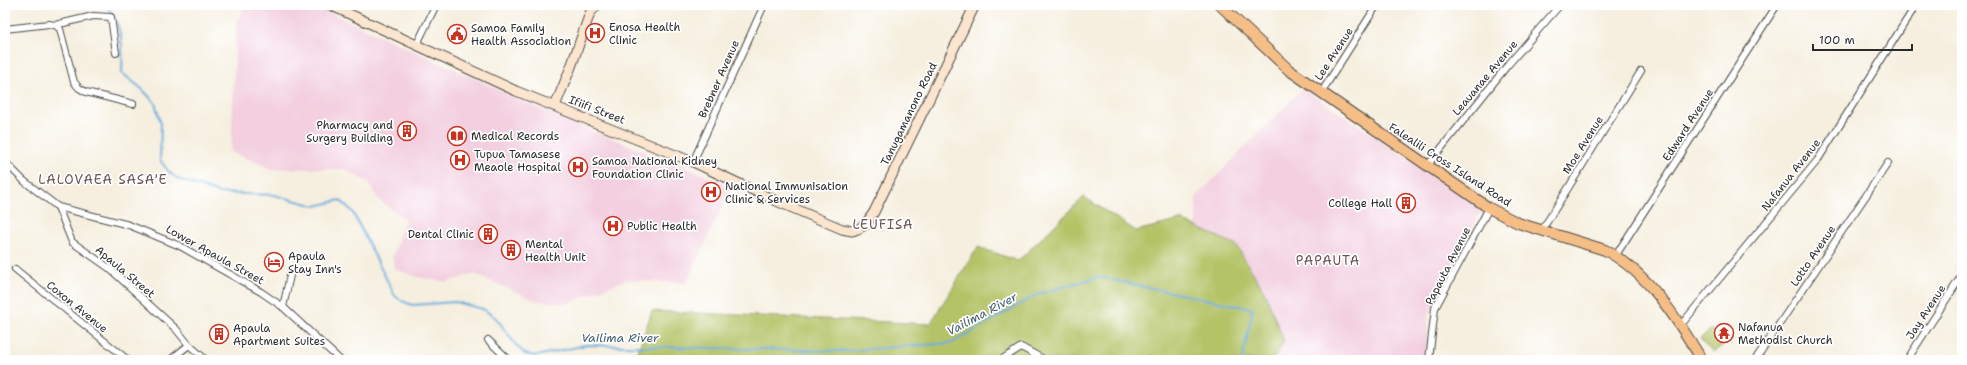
<svg xmlns="http://www.w3.org/2000/svg" width="1967" height="365" font-family="'Shantell Sans',sans-serif">
  <rect width="100%" height="100%" fill="#fff"/>
  <filter id="ink" filterUnits="userSpaceOnUse"><feTurbulence type="fractalNoise" baseFrequency=".025" numOctaves="2"/><feDisplacementMap in="SourceGraphic" scale="8" xChannelSelector="R" yChannelSelector="G"/><feConvolveMatrix kernelMatrix="1 2 1 2 8 2 1 2 1" color-interpolation-filters="sRGB"/></filter>
  <filter id="wash" filterUnits="userSpaceOnUse"><feTurbulence type="fractalNoise" baseFrequency=".012" numOctaves="4" result="noise"/><feDisplacementMap in="SourceGraphic" scale="16" xChannelSelector="R" yChannelSelector="G"/><feGaussianBlur stdDeviation="0.9" result="paint"/><feColorMatrix in="noise" values="0 0 0 0 0 0 0 0 0 0 0 0 0 0 0 0 0 1.4 0 .05"/><feComposite in="paint" operator="in"/></filter>
  <g filter="url(#wash)">
    <rect width="100%" height="100%" fill="#f6efdf"/>
    <g fill="#f3cfe0">
      <path d="M245,5H313L563,119L732,186L686,283L625,280L566,304L537,301L474,274L447,282L417,277L395,269L392,258L405,220L377,198L368,182L344,169H272L231,152L236,27Z"/>
      <path d="M1303,88L1482,209L1428,316L1426,360H1196V197Z"/>
    </g>
    <g fill="#b4c366" stroke="#707748">
      <path d="M1084,197L1136,231L1181,220L1236,245L1264,291L1284,341L1273,360H635L652,311L930,324L978,247L1018,261Z"/>
      <path d="M1711,329L1724,344L1713,353L1700,339Z"/>
    </g>
    <g fill="none" stroke-linecap="round" stroke-linejoin="round">
      <path stroke="#67abdc" stroke-width="2" d="M106,5C123,25 123,48 122,73L142,89L155,103L161,124L160,160L169,172L178,179L219,193L274,195L316,206L340,200L352,211L395,296L402,301L412,305L455,302L483,309L496,318L516,345L525,354L536,356L586,345L842,351L952,343L1038,294L1098,277L1253,309L1242,360"/>
    </g>
  </g>
  <g filter="url(#ink)">
    <g fill="none" stroke-linecap="round" stroke-linejoin="round">
      <defs>
        <g id="minor">
          <path d="M55,25L93,16L111,17L116,53"/>
          <path d="M5,29L49,24L55,25L60,29L74,82L79,88L86,92L133,104"/>
          <path d="M417,44L436,5"/>
          <path d="M1321,93L1377,5"/>
          <path d="M5,162L24,181L58,207L72,242L109,268L176,329L189,345L206,360"/>
          <path d="M693,162L764,5"/>
          <path d="M1427,166L1507,66L1560,5"/>
          <path d="M58,207L129,225L180,246L261,292L283,307L340,360"/>
          <path d="M1542,230L1641,71"/>
          <path d="M1616,255L1777,5"/>
          <path d="M15,269L128,360"/>
          <path d="M283,307L291,271"/>
          <path d="M1680,326L1817,161L1916,5"/>
          <path d="M488,340L509,360"/>
          <path d="M170,360L189,345"/>
          <path d="M1001,360L1021,347L1045,360"/>
          <path d="M1146,360H1147"/>
          <path d="M1429,360L1435,308L1489,208"/>
          <path d="M1755,360L1888,163"/>
          <path d="M1907,360L1962,275"/>
        </g>
        <g id="secondary">
          <path d="M330,5L516,91L693,162L774,200L842,229L852,231L858,229L865,225L874,212L975,5"/>
          <path d="M555,106L571,67L590,13L597,5"/>
        </g>
        <path id="primary" d="M1220,5L1289,70L1489,208L1518,223L1605,250C1649,273 1677,319 1702,360"/>
      </defs>
      <use href="#minor" stroke="#494846" stroke-width="8"/>
      <use href="#secondary" stroke="#494846" stroke-width="11"/>
      <use href="#primary" stroke="#494846" stroke-width="12"/>
      <use href="#minor" stroke="#fff" stroke-width="6"/>
      <use href="#secondary" stroke="#fbe5cf" stroke-width="9"/>
      <use href="#primary" stroke="#f6be87" stroke-width="10"/>
    </g>
  </g>
  <defs>
    <symbol id="hospital-ring" viewBox="-11 -11 22 22"><circle r="9.5" fill="#fff" stroke="#c8321e" stroke-width="1.5"/><path d="M-5-5h3v3.5h4V-5h3V5h-3V1.5h-4V5h-3Z" fill="#c8321e"/></symbol>
    <symbol id="civic-ring" viewBox="-11 -11 22 22"><circle r="9.5" fill="#fff" stroke="#c8321e" stroke-width="1.5"/><path d="M-.6-6.5H3V-4.5H.6V-3L4-1V1h2V6H-6V1h2V-1L-.6-3ZM-1.2 2.5V6h2.4V2.5Z" fill="#c8321e"/></symbol>
    <symbol id="building-ring" viewBox="-11 -11 22 22"><circle r="9.5" fill="#fff" stroke="#c8321e" stroke-width="1.5"/><path d="M-4-6H4V6H1V3H-1V6H-4ZM-2.5-4.3h1.7v1.8h-1.7ZM.8-4.3h1.7v1.8H.8ZM-2.5-1h1.7V.8h-1.7ZM.8-1h1.7V.8H.8Z" fill="#c8321e"/></symbol>
    <symbol id="library-ring" viewBox="-11 -11 22 22"><circle r="9.5" fill="#fff" stroke="#c8321e" stroke-width="1.5"/><path d="M-6-4Q-3-5.5-.7-3.5V5Q-3 3-6 4ZM6-4Q3-5.5 .7-3.5V5Q3 3 6 4Z" fill="#c8321e"/></symbol>
    <symbol id="hotel-ring" viewBox="-11 -11 22 22"><circle r="9.5" fill="#fff" stroke="#c8321e" stroke-width="1.5"/><path d="M-6-4.5h1.5V1H6V5H4.5V3h-9V5H-6ZM-4 0a1.8 1.8 0 1 1 3.6 0ZM.5 0V-2.5h3Q6-2.5 6 0Z" fill="#c8321e"/></symbol>
    <symbol id="temple-ring" viewBox="-11 -11 22 22"><circle r="9.5" fill="#fff" stroke="#c8321e" stroke-width="1.5"/><path d="M0-6L5-2H3V0L6.5 2.5H4V6H1.5V3h-3V6H-4V2.5H-6.5L-3 0V-2H-5Z" fill="#c8321e"/></symbol>
  </defs>
  <g fill-rule="evenodd">
    <use href="#hospital-ring" x="584" y="22" width="22" height="22"/>
    <use href="#civic-ring" x="446" y="23" width="22" height="22"/>
    <use href="#building-ring" x="396" y="120" width="22" height="22"/>
    <use href="#library-ring" x="446" y="125" width="22" height="22"/>
    <use href="#hospital-ring" x="449" y="149" width="22" height="22"/>
    <use href="#hospital-ring" x="567" y="156" width="22" height="22"/>
    <use href="#hospital-ring" x="700" y="181" width="22" height="22"/>
    <use href="#building-ring" x="1395" y="192" width="22" height="22"/>
    <use href="#hospital-ring" x="602" y="215" width="22" height="22"/>
    <use href="#building-ring" x="477" y="223" width="22" height="22"/>
    <use href="#building-ring" x="500" y="239" width="22" height="22"/>
    <use href="#hotel-ring" x="263" y="251" width="22" height="22"/>
    <use href="#temple-ring" x="1713" y="322" width="22" height="22"/>
    <use href="#building-ring" x="208" y="323" width="22" height="22"/>
  </g>
  <g text-anchor="middle" dominant-baseline="central" stroke-width="3.5" stroke-linejoin="round" paint-order="stroke">
    <g font-size="11" fill="#2b2b2b" stroke="#fff" text-anchor="start">
      <text x="609" y="27">Enosa Health<tspan x="609" dy="13">Clinic</tspan></text>
      <text x="471" y="28">Samoa Family<tspan x="471" dy="13">Health Association</tspan></text>
      <text x="393" y="125" text-anchor="end">Pharmacy and<tspan x="393" dy="13">Surgery Building</tspan></text>
      <text x="471" y="136">Medical Records</text>
      <text x="474" y="154">Tupua Tamasese<tspan x="474" dy="13">Meaole Hospital</tspan></text>
      <text x="592" y="161">Samoa National Kidney<tspan x="592" dy="13">Foundation Clinic</tspan></text>
      <text x="725" y="186">National Immunisation<tspan x="725" dy="13">Clinic &amp; Services</tspan></text>
      <text x="1392" y="203" text-anchor="end">College Hall</text>
      <text x="627" y="226">Public Health</text>
      <text x="474" y="234" text-anchor="end">Dental Clinic</text>
      <text x="525" y="244">Mental<tspan x="525" dy="13">Health Unit</tspan></text>
      <text x="288" y="256">Apaula<tspan x="288" dy="13">Stay Inn's</tspan></text>
      <text x="1738" y="327">Nafanua<tspan x="1738" dy="13">Methodist Church</tspan></text>
      <text x="233" y="328">Apaula<tspan x="233" dy="13">Apartment Suites</tspan></text>
    </g>
    <g font-size="11" fill="#2b2b2b" stroke="#fff">
      <text transform="translate(1334 54) rotate(-57)">Lee Avenue</text>
      <text transform="translate(1485 78) rotate(-50)">Leauanae Avenue</text>
      <text transform="translate(719 79) rotate(-66)">Brebner Avenue</text>
      <text transform="translate(597 110) rotate(21)">Ifiifi Street</text>
      <text transform="translate(909 114) rotate(-64)">Tanugamanono Road</text>
      <text transform="translate(1688 125) rotate(-57)">Edward Avenue</text>
      <text transform="translate(1583 145) rotate(-58)">Moe Avenue</text>
      <text transform="translate(1450 165) rotate(33)">Falealili Cross Island Road</text>
      <text transform="translate(1791 175) rotate(-52)">Nafanua Avenue</text>
      <text transform="translate(215 255) rotate(29)">Lower Apaula Street</text>
      <text transform="translate(1813 256) rotate(-56)">Lotto Avenue</text>
      <text transform="translate(1448 266) rotate(-63)">Papauta Avenue</text>
      <text transform="translate(125 272) rotate(40)">Apaula Street</text>
      <text transform="translate(77 307) rotate(39)">Coxon Avenue</text>
      <text transform="translate(1926 312) rotate(-57)">Jay Avenue</text>
    </g>
    <g font-size="12" font-style="italic" fill="#435e72" stroke="#fff">
      <text transform="translate(982 314) rotate(-28)">Vailima River</text>
      <text x="620" y="338">Vailima River</text>
    </g>
    <g font-size="13" letter-spacing="1" fill="#6a5453" stroke="#fff">
      <text x="103" y="179">LALOVAEA SASA'E</text>
      <text x="883" y="224">LEUFISA</text>
      <text x="1328" y="260">PAPAUTA</text>
    </g>
  </g>
  <rect width="1967" height="365" fill="none" stroke="#fff" stroke-width="20"/>
  <path d="M1813 44v6h99v-6" fill="none" stroke="#2b2b2b" stroke-width="2"/>
  <text x="1819" y="44" font-size="12" fill="#2b2b2b" stroke="#ffffff" stroke-width="3" paint-order="stroke">100 m</text>
</svg>
